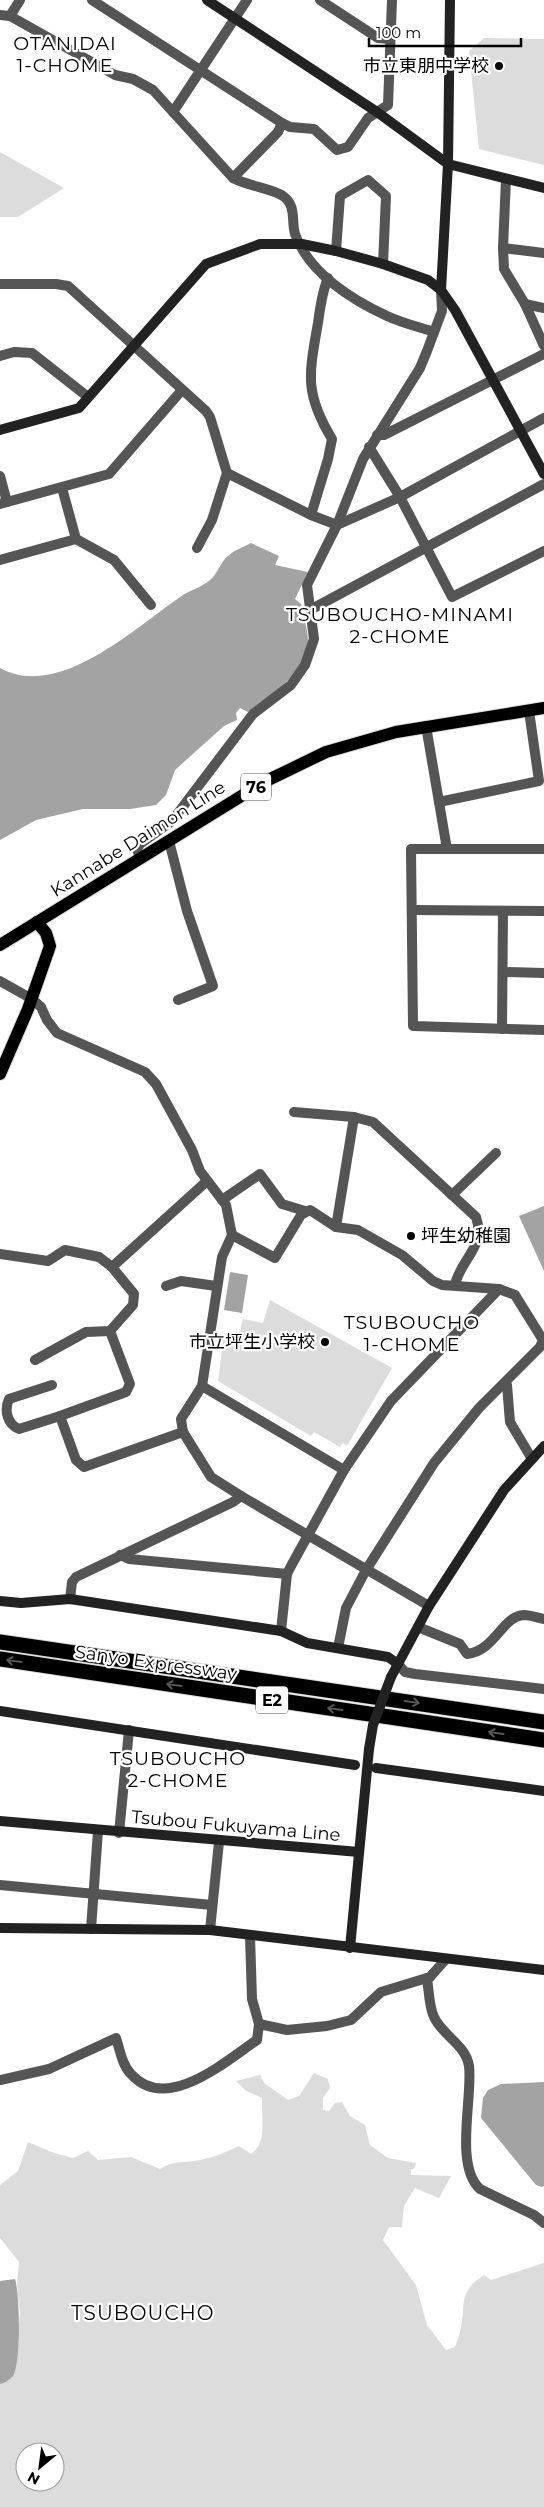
<svg xmlns="http://www.w3.org/2000/svg" width="544" height="2507" font-family="Montserrat,'Noto Sans JP',sans-serif">
  <rect width="100%" height="100%" fill="#fff"/>
  <g fill="#dcdcdc" fill-rule="evenodd">
    <path d="M484,38L544,39V165L479,149L469,51Z"/>
    <path d="M0,152L64,188L18,217H0Z"/>
    <path d="M270,1300L392,1368L347,1446L343,1443L340,1447L314,1432L311,1436L218,1381L224,1334L239,1336L243,1319L263,1323Z"/>
    <path d="M314,2073L328,2079L330,2088L323,2098V2110L329,2111L335,2103L342,2102L350,2116L365,2125L370,2145L388,2158L416,2163L415,2168L411,2170V2175L451,2176L439,2198L415,2188L404,2206L402,2227H389L383,2240L416,2285L427,2325L446,2350L455,2347C457,2341 460,2334 461,2327C466,2302 458,2292 484,2275L491,2280L544,2263V2507H0V2384L14,2374L20,2313L17,2283L19,2262L0,2238V2185L18,2171L28,2142L54,2153L73,2158L88,2151L98,2160L131,2157L160,2169C172,2161 180,2163 194,2161C210,2159 224,2153 239,2146L251,2154C268,2142 261,2117 262,2098L245,2090L236,2081L260,2075L264,2083L288,2100L299,2096ZM25,2452H55V2482H25Z"/>
  </g>
  <g fill="#a3a3a3">
    <path d="M251,543L279,556L275,565L308,572L295,599L301,604C303,615 307,627 308,639C310,672 271,694 248,712L240,708L236,713L237,720L224,726L175,770L166,795L156,805L130,809H83L36,820L0,840V668C59,701 137,626 183,595C191,590 202,587 210,580C218,574 220,562 228,556C234,550 244,547 251,543Z"/>
    <path d="M544,1206V1271L519,1216Z"/>
    <path d="M230,1272L248,1275L242,1313L224,1310Z"/>
    <path d="M544,2082V2186L542,2187L536,2185L481,2118L483,2098L488,2090L501,2084Z"/>
    <path d="M15,2279C20,2294 21,2363 13,2376C9,2380 5,2383 0,2384V2281Z"/>
  </g>
  <g fill="none" stroke-linecap="round" stroke-linejoin="round">
    <defs>
      <g id="primary">
        <path d="M0,945L264,782L326,752L396,732L544,708"/>
        <path d="M0,1074L28,1009L50,946L46,933L37,922"/>
      </g>
      <g id="highway">
        <path d="M0,1642L544,1722"/>
        <path d="M0,1659L544,1740"/>
      </g>
    </defs>
    <use href="#primary" stroke="#dbdbdb" stroke-width="14"/>
    <use href="#highway" stroke="#dbdbdb" stroke-width="17"/>
    <g stroke="#555" stroke-width="10">
      <path d="M92,0L282,123L290,127L314,129L337,150L348,147L368,118L388,105L392,0"/>
      <path d="M320,0L378,38L390,39"/>
      <path d="M0,15L10,16L115,75L133,79L153,90L233,178C248,186 274,189 283,196C297,206 291,221 295,234C309,273 352,300 387,316C402,323 419,327 434,332"/>
      <path d="M10,16L20,0"/>
      <path d="M173,112L247,0"/>
      <path d="M233,178L278,132L282,123"/>
      <path d="M506,179L503,248L504,269L525,304L544,346"/>
      <path d="M503,248L544,253"/>
      <path d="M336,251L340,196L368,180L386,196L383,264"/>
      <path d="M0,284H56L68,286L206,411L210,417L227,473L212,520L197,548"/>
      <path d="M525,304L544,308"/>
      <path d="M0,356L14,352L32,353L88,397"/>
      <path d="M377,435H384L544,354"/>
      <path d="M369,447L400,497L452,597L544,551"/>
      <path d="M227,473L311,515L337,525L400,497L544,418"/>
      <path d="M0,476L7,502"/>
      <path d="M62,488L76,539L114,560L151,605"/>
      <path d="M0,504L109,474L182,390"/>
      <path d="M311,515L328,459L332,439C304,393 309,374 318,323C320,308 322,292 328,278"/>
      <path d="M0,560L76,539"/>
      <path d="M310,610L544,484"/>
      <path d="M426,726L447,849"/>
      <path d="M439,802L539,781L529,711"/>
      <path d="M169,841L187,911L213,986L178,1000"/>
      <path d="M544,849H411L413,1026L544,1030"/>
      <path d="M140,858L137,849L140,844L172,821L253,714L291,685L305,665L314,639L307,585L337,525L363,459L420,368L427,351L442,311L441,290"/>
      <path d="M412,910L544,911"/>
      <path d="M503,972L544,973"/>
      <path d="M0,981L32,999L41,1007L47,1020L57,1033L145,1072L156,1084L192,1150L200,1171L226,1205L232,1235L222,1257L202,1386"/>
      <path d="M502,1029L503,911"/>
      <path d="M294,1112L354,1117L373,1122L476,1217C486,1246 462,1258 455,1284"/>
      <path d="M452,1195L496,1153"/>
      <path d="M222,1200L260,1174L282,1204L305,1211"/>
      <path d="M336,1227L354,1117"/>
      <path d="M232,1235L275,1258L301,1215L310,1210L336,1227L358,1230L402,1255L433,1281L442,1285L499,1289"/>
      <path d="M0,1254L48,1261L65,1250L99,1257L112,1267"/>
      <path d="M166,1286L181,1281L216,1286"/>
      <path d="M35,1360L86,1332L110,1331L133,1305L134,1294L112,1267L207,1181"/>
      <path d="M505,1383L507,1385L510,1422L532,1459"/>
      <path d="M52,1385L9,1399C4,1410 7,1424 19,1429L60,1416L76,1460L84,1467L183,1432"/>
      <path d="M60,1416L126,1392L130,1384L110,1331"/>
      <path d="M241,1496L211,1477L183,1432L181,1419L202,1386L344,1470"/>
      <path d="M120,1555L129,1559L287,1574"/>
      <path d="M70,1599L72,1582L76,1577L233,1502L241,1496L429,1606"/>
      <path d="M418,1627L460,1644L467,1654C495,1651 502,1616 524,1615C531,1615 538,1618 544,1619"/>
      <path d="M281,1631L287,1574L291,1566L344,1470L391,1401L499,1289L515,1295L543,1340L540,1347L479,1408L434,1463L366,1570L346,1608L338,1648"/>
      <path d="M398,1664L405,1672L415,1674L544,1689"/>
      <path d="M119,1833L129,1730"/>
      <path d="M0,1885L212,1905"/>
      <path d="M91,1929L98,1831"/>
      <path d="M210,1930L219,1842"/>
      <path d="M250,1936L252,1999L259,2024"/>
      <path d="M430,1977L427,1979C429,1990 429,2007 434,2017C442,2035 466,2045 469,2066C473,2096 454,2166 480,2189L534,2215L544,2223"/>
      <path d="M0,2080L49,2069L116,2038C120,2050 122,2065 131,2074C166,2114 226,2061 257,2040L259,2024L287,2030L327,2026L351,2020L381,1992L430,1977L446,1959"/>
    </g>
    <g stroke="#222" stroke-width="10">
      <path d="M207,0L377,112L448,164L544,188"/>
      <path d="M450,0L448,164L441,290L455,310L544,474"/>
      <path d="M0,430L79,408L206,264L260,244H302L336,251L383,264L428,280L441,290"/>
      <path d="M0,1601L21,1603L70,1599L281,1631L307,1643L388,1657L398,1664"/>
      <path d="M391,1677L429,1606L504,1490L544,1446"/>
      <path d="M0,1711L355,1765"/>
      <path d="M376,1768L544,1791"/>
      <path d="M0,1821L359,1852"/>
      <path d="M0,1928L210,1930L544,1970"/>
      <path d="M350,1948L369,1749"/>
    </g>
    <use href="#primary" stroke="#000" stroke-width="12"/>
    <use href="#highway" stroke="#000" stroke-width="15"/>
    <path stroke="#222" stroke-width="10" d="M369,1749L373,1725L391,1677"/>
  </g>
  <defs><path id="oneway-shaft" d="M-6 0H5M1.5-3L5.5 0L1.5 3" fill="none" stroke-width="1.6" stroke-linecap="round" stroke-linejoin="round" transform="scale(1.25)"/></defs>
  <g stroke="#595959">
    <use href="#oneway-shaft" transform="translate(14 1661) rotate(-172)"/>
    <use href="#oneway-shaft" transform="translate(174 1685) rotate(-172)"/>
    <use href="#oneway-shaft" transform="translate(412 1702) rotate(8)"/>
    <use href="#oneway-shaft" transform="translate(335 1709) rotate(-172)"/>
    <use href="#oneway-shaft" transform="translate(496 1733) rotate(-172)"/>
  </g>
  <g fill="#000" stroke="#fff" stroke-width="2">
    <circle cx="499" cy="66" r="5"/>
    <circle cx="411" cy="1236" r="5"/>
    <circle cx="325" cy="1342" r="5"/>
  </g>
  <g text-anchor="middle" dominant-baseline="central" stroke-width="4.5" stroke-linejoin="round" paint-order="stroke">
    <g fill="#fff" stroke="#4c4c4c" stroke-width="1">
      <rect x="241" y="773.5" width="30" height="27" rx="4"/>
      <rect x="256" y="1686.5" width="32" height="27" rx="4"/>
    </g>
    <g font-size="16" font-weight="bold" fill="#000">
      <text x="256" y="787">76</text>
      <text x="272" y="1700">E2</text>
    </g>
    <g font-size="18" fill="#000" stroke="#fff" text-anchor="end">
      <text x="489" y="66">市立東朋中学校</text>
      <text x="421" y="1236" text-anchor="start">坪生幼稚園</text>
      <text x="315" y="1342">市立坪生小学校</text>
    </g>
    <g font-size="18" fill="#000" stroke="#fff">
      <text transform="translate(138 839) rotate(-32)">Kannabe Daimon Line</text>
      <text transform="translate(156 1663) rotate(8)">Sanyo Expressway</text>
      <text transform="translate(236 1826) rotate(5)">Tsubou Fukuyama Line</text>
    </g>
    <g font-size="19" letter-spacing="1" fill="#000" stroke="#fff">
      <text x="65" y="43">OTANIDAI<tspan x="65" dy="22">1-CHOME</tspan></text>
      <text x="400" y="614">TSUBOUCHO-MINAMI<tspan x="400" dy="22">2-CHOME</tspan></text>
      <text x="412" y="1322">TSUBOUCHO<tspan x="412" dy="22">1-CHOME</tspan></text>
      <text x="178" y="1758">TSUBOUCHO<tspan x="178" dy="22">2-CHOME</tspan></text>
    </g>
    <g font-size="20" letter-spacing="1" fill="#000" stroke="#fff">
      <text x="143" y="2313">TSUBOUCHO</text>
    </g>
  </g>
  <g transform="translate(40 2467) rotate(209)"><circle r="24" fill="#ffffff" stroke="#999999"/>
  <path d="M0-4L9 19L0 12L-9 19Z" fill="#000000"/>
  <text y="-8" font-size="14" font-weight="bold" text-anchor="middle" fill="#000000">N</text>
  </g>
  <path d="M369 38v8h152v-8" fill="none" stroke="#000000" stroke-width="2.5"/>
  <text x="376" y="38" font-size="15" fill="#000000" stroke="#ffffff" stroke-width="4" paint-order="stroke">100 m</text>
</svg>
